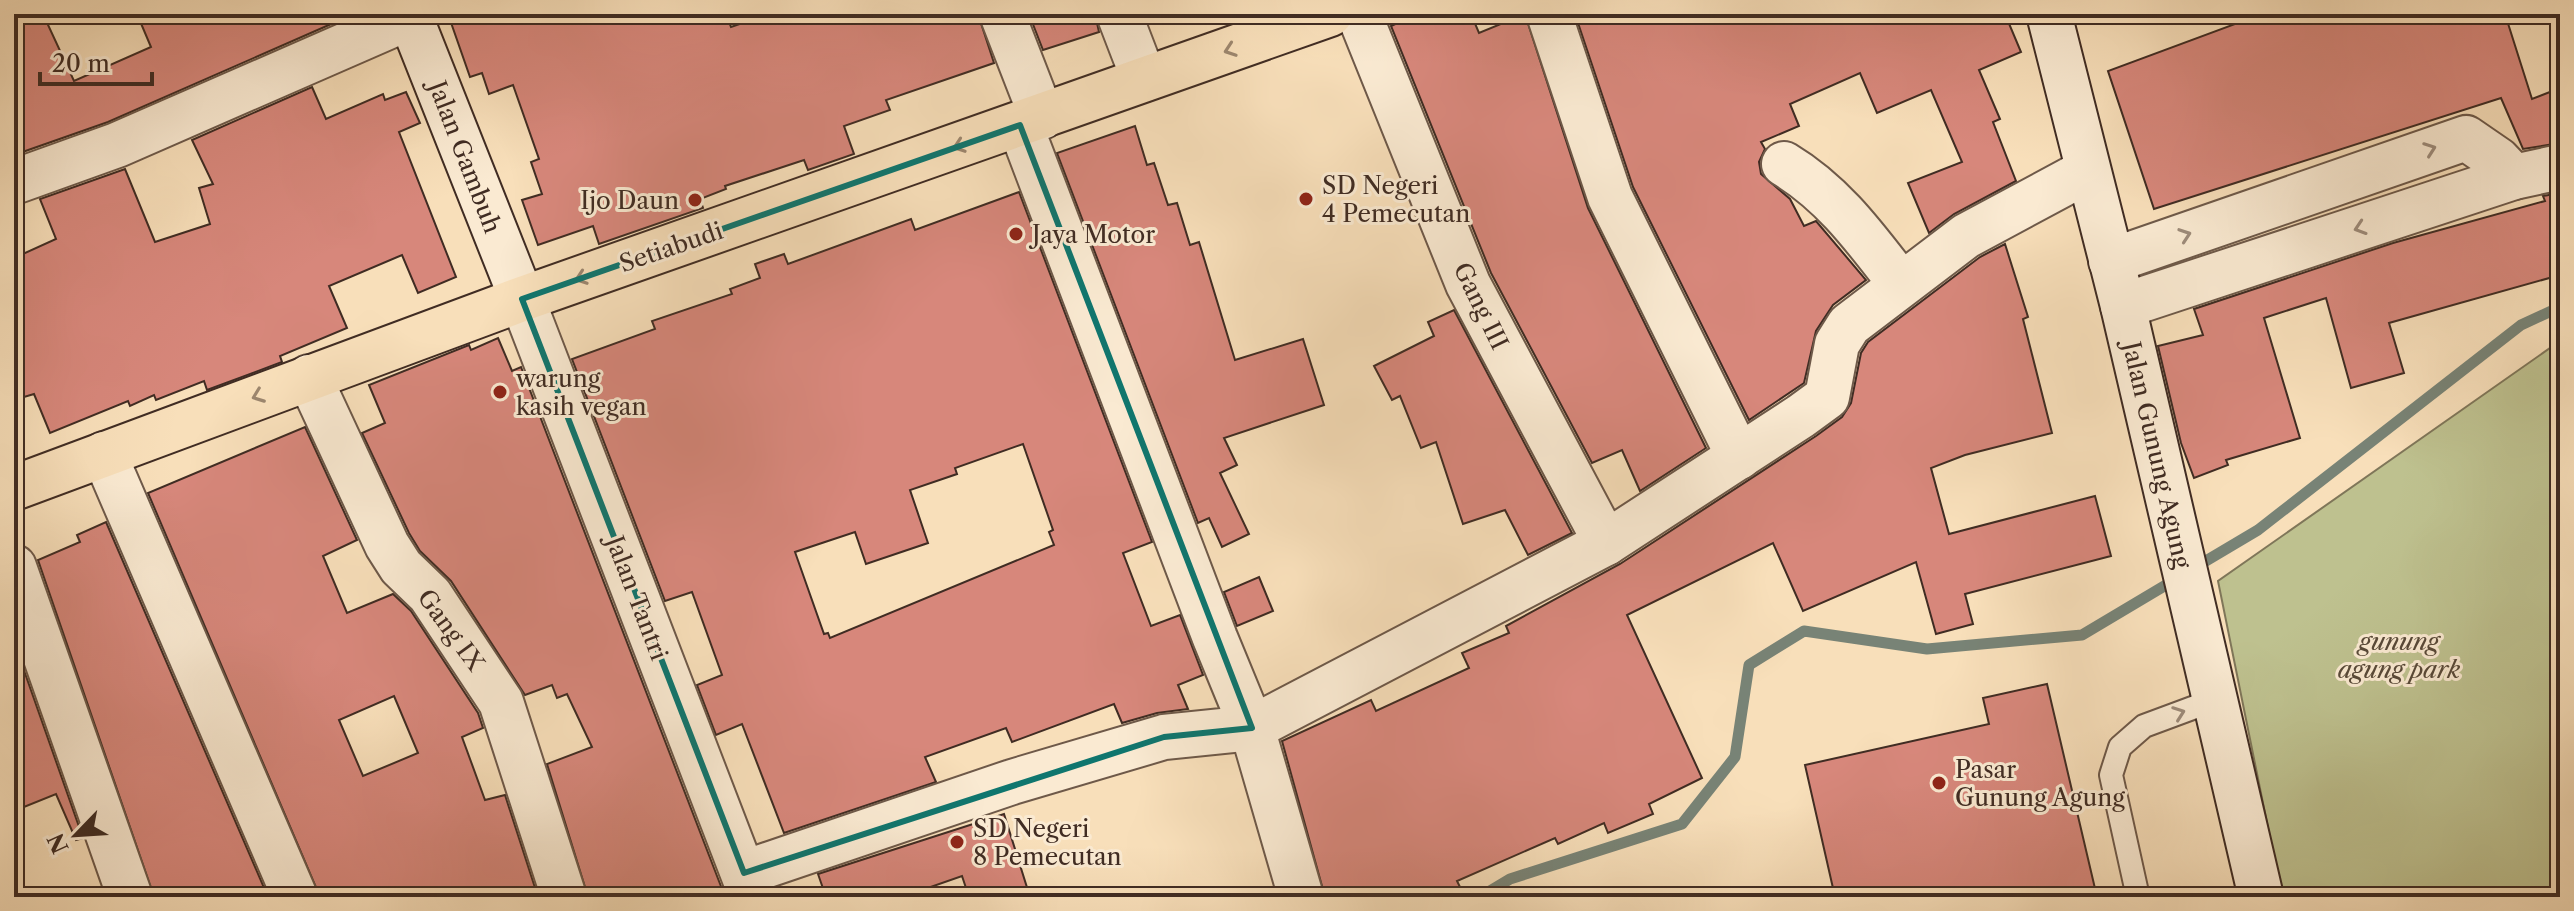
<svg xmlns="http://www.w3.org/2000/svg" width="2574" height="911" font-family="'Libre Caslon Text',serif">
  <rect width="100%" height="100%" fill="#f8dfba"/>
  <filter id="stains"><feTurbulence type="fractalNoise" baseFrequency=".0025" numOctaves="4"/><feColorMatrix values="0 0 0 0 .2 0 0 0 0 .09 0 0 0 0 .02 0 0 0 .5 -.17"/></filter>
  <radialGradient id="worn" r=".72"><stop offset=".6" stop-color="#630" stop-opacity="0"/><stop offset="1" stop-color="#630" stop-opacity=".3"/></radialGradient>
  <path fill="#bec18f" stroke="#7f7659" stroke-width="2" d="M2560,341V897H2282L2218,581Z"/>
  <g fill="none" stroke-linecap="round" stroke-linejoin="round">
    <g stroke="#788376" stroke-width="11">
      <path d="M2194,568L2258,530L2521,325L2560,307"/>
      <path d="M1480,897L1510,879L1682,824L1735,757L1749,665L1804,631L1927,649L2082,635L2176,579"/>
    </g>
  </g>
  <g fill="#d7877b" stroke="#402c23" stroke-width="2" fill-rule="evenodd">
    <path d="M14,14H43L74,81L151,47L137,14H354L108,122L14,155Z"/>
    <path d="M448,14H491L494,22L517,14H726L731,27L769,14H978L994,63L886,100L890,110L844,126L854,154L808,170L804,160L725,186L726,189L700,199L703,208L599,244L593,226L538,245L522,200L542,194L531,162L539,159L513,85L489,94L482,73L470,77Z"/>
    <path d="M1029,14H1095L1099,32L1043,50Z"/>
    <path d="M1417,14H1471L1479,33L1525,14L1588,208L1706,448L1640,491L1622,450L1592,463L1491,273L1391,26Z"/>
    <path d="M1575,14H2005L2021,52L1979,70L2000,119L1993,122L2016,181L1954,214L1929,233L1908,183L1962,162L1931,90L1877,113L1860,73L1790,104L1799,126L1761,142L1765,149L1759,162L1761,174L1790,199L1804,226L1816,221L1866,280L1833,305L1816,331L1804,383L1749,420L1633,187Z"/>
    <path d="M2244,14H2505L2532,99L2560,88V143L2523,149L2501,98L2154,209L2108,71L2246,20Z"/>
    <path d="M312,87L326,119L383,94L385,100L406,92L420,123L399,132L456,277L418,293L402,255L329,286L347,328L280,356L282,362L207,390L204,381L156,400L154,395L130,406L128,401L50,433L34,394L14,400V258L56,239L40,199L125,169L155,242L210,224L199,188L213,184L192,140Z"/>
    <path d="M1135,126L1147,165L1154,163L1168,205L1177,203L1190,245L1199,242L1235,360L1303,339L1324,405L1224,438L1237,465L1220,473L1249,534L1222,547L1209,518L1198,523L1057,153Z"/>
    <path d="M1019,192L1152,542L1123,553L1151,626L1180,615L1203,675L1178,685L1188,709L1157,713L1122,723L1114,704L1012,742L1006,728L925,757L936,782L784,833L742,724L716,735L697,685L722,675L692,592L665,601L572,359L655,329L652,321L732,294L730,289L760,278L755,264L784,254L788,264L911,219L915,230ZM1023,444L1053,530L1049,532L1054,545L830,638L828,633L824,634L795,552L855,532L866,564L928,543L910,490L957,474L955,468Z"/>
    <path d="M2560,193V275L2389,323L2404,373L2351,388L2326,298L2264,318L2300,438L2226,460L2228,465L2194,478L2181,443L2158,346L2203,335L2194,309L2393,243L2545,201L2543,196Z"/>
    <path d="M2005,244L2028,317L2023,319L2052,433L1965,455L1931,468L1949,534L2095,496L2111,556L1965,594L1973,624L1936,634L1916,562L1803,611L1773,543L1627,615L1702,778L1649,804L1653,814L1608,833L1604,823L1558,844L1555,838L1457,881L1460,887L1437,897H1325L1282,741L1371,700L1376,711L1469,668L1462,653L1509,633L1506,626L1620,564L1816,436L1842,417L1851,403L1861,353L1868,342L1980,257Z"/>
    <path d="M1454,310L1572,533L1528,555L1505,510L1463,524L1436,442L1421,448L1400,396L1392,400L1374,366L1434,336L1428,322Z"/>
    <path d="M498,338L512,371L521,367L722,889L692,897H588L547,764L592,747L567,694L557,698L552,685L525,695L451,581L420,551L409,533L362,433L385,423L369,385L469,345L471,350Z"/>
    <path d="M305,427L357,540L323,556L347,613L393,594L411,611L478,713L483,728L462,737L485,800L505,795L538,897H320L148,493ZM394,696L418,753L363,776L339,720Z"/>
    <path d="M106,522L268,897H154L38,560L80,542L77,535Z"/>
    <path d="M1259,577L1273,611L1237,626L1224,592Z"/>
    <path d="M14,642L83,838L76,840L56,794L14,811Z"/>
    <path d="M2047,684L2097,897H1835L1805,765L1989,724L1983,698Z"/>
    <path d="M1004,814L1030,897H969L962,876L902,897H826L818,874Z"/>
  </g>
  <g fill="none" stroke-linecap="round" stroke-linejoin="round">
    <defs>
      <path id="lane" d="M2138,897L2111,775L2120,747L2144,726L2214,700"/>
      <g id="street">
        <path d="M1002,14L1042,117"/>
        <path d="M1119,14L1144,79"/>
        <path d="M1359,14L1468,284L1606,543"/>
        <path d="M1549,14L1610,197L1739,457"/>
        <path d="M1784,164C1834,194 1866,239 1901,284"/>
        <path d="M14,182L117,145L410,17"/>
        <path d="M2111,261L2466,138L2498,160L2514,177"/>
        <path d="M522,299L752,897"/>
        <path d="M2123,306L2514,177L2560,167"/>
        <path d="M309,377L387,545L401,567L430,595L501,702L564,897"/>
        <path d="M104,454L295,897"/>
        <path d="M14,567L130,897"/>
        <path d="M744,873L1012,782L1164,737L1252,728L1215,638L1020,125"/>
        <path d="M1301,897L1252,728L1606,543L1801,416L1827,397L1837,344L1849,325L1966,236L2087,171"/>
      </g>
      <g id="secondary">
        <path d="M409,14L522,299"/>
        <path d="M2049,14L2123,306L2261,897"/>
      </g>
      <path id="primary" d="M14,488L522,299L1330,14"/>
    </defs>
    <use href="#lane" stroke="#6e5949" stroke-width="26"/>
    <use href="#street" stroke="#6e5949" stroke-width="48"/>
    <use href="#secondary" stroke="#402c23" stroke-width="48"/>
    <use href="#primary" stroke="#402c23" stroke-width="48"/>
    <use href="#lane" stroke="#faead2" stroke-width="22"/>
    <use href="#street" stroke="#faead2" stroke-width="44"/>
    <use href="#secondary" stroke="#faead2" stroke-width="44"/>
    <use href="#primary" stroke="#f8dfba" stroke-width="44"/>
  </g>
  <defs><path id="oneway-chevron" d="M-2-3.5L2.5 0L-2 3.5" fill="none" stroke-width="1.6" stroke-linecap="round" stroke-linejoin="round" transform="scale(2)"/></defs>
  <g stroke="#9c866e">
    <use href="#oneway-chevron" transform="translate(1230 50) rotate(161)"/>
    <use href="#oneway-chevron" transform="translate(959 146) rotate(161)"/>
    <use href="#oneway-chevron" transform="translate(581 278) rotate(161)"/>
    <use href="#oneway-chevron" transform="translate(258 396) rotate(159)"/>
  </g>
  <g stroke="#9d8b7a">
    <use href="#oneway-chevron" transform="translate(2430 149) rotate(-20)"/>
    <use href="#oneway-chevron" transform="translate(2360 228) rotate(162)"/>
    <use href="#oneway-chevron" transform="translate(2185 235) rotate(-19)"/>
    <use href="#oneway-chevron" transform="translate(2179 713) rotate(-20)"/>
  </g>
  <path fill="none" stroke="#0f766e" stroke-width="6" stroke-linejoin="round" d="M1020,125L1252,728L1164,737L744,873L522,299Z"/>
  <g fill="#8f2418" stroke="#faead2" stroke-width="3">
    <circle cx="1306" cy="199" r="8"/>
    <circle cx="695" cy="200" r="8"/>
    <circle cx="1016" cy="234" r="8"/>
    <circle cx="500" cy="392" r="8"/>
    <circle cx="1939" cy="783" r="8"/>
    <circle cx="957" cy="842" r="8"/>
  </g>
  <g text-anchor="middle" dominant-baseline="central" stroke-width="6" stroke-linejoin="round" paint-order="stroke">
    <g font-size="24" fill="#402c23" stroke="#faead2">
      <text transform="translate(465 157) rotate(69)">Jalan Gambuh</text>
      <text transform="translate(671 247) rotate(-19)">Setiabudi</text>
      <text transform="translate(1481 306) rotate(64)">Gang III</text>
      <text transform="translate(2157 455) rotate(77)">Jalan Gunung Agung</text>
      <text transform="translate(637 598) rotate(69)">Jalan Tantri</text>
      <text transform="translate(451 630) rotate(54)">Gang IX</text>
    </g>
    <g font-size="24" fill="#402c23" stroke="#faead2" text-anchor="start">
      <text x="1322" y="185">SD Negeri<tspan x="1322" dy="28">4 Pemecutan</tspan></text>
      <text x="679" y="200" text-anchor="end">Ijo Daun</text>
      <text x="1032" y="234">Jaya Motor</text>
      <text x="516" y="378">warung<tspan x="516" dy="28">kasih vegan</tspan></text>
      <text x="1955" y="769">Pasar<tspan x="1955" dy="28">Gunung Agung</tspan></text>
      <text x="973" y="828">SD Negeri<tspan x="973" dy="28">8 Pemecutan</tspan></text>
    </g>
    <g font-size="24" font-style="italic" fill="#594a39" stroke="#faead2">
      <text x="2399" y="641">gunung<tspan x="2399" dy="28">agung park</tspan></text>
    </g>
  </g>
  <rect width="2574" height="911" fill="none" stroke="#f8dfba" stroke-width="48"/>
  <rect x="16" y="16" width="2542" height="879" fill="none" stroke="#402c23" stroke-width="4"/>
  <rect x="24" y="24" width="2526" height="863" fill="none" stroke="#402c23" stroke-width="2"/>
  <g transform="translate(76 835) rotate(245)" stroke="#faead2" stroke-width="6" paint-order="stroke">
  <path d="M0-6L14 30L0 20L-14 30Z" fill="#402c23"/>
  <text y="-12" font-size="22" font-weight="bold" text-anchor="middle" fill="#402c23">N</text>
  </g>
  <path d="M40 72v12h112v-12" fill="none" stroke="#402c23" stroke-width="4"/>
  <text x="52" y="72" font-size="24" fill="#402c23" stroke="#faead2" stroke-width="6" paint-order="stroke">20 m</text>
  <rect width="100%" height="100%" filter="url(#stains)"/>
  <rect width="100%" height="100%" fill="url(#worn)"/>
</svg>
